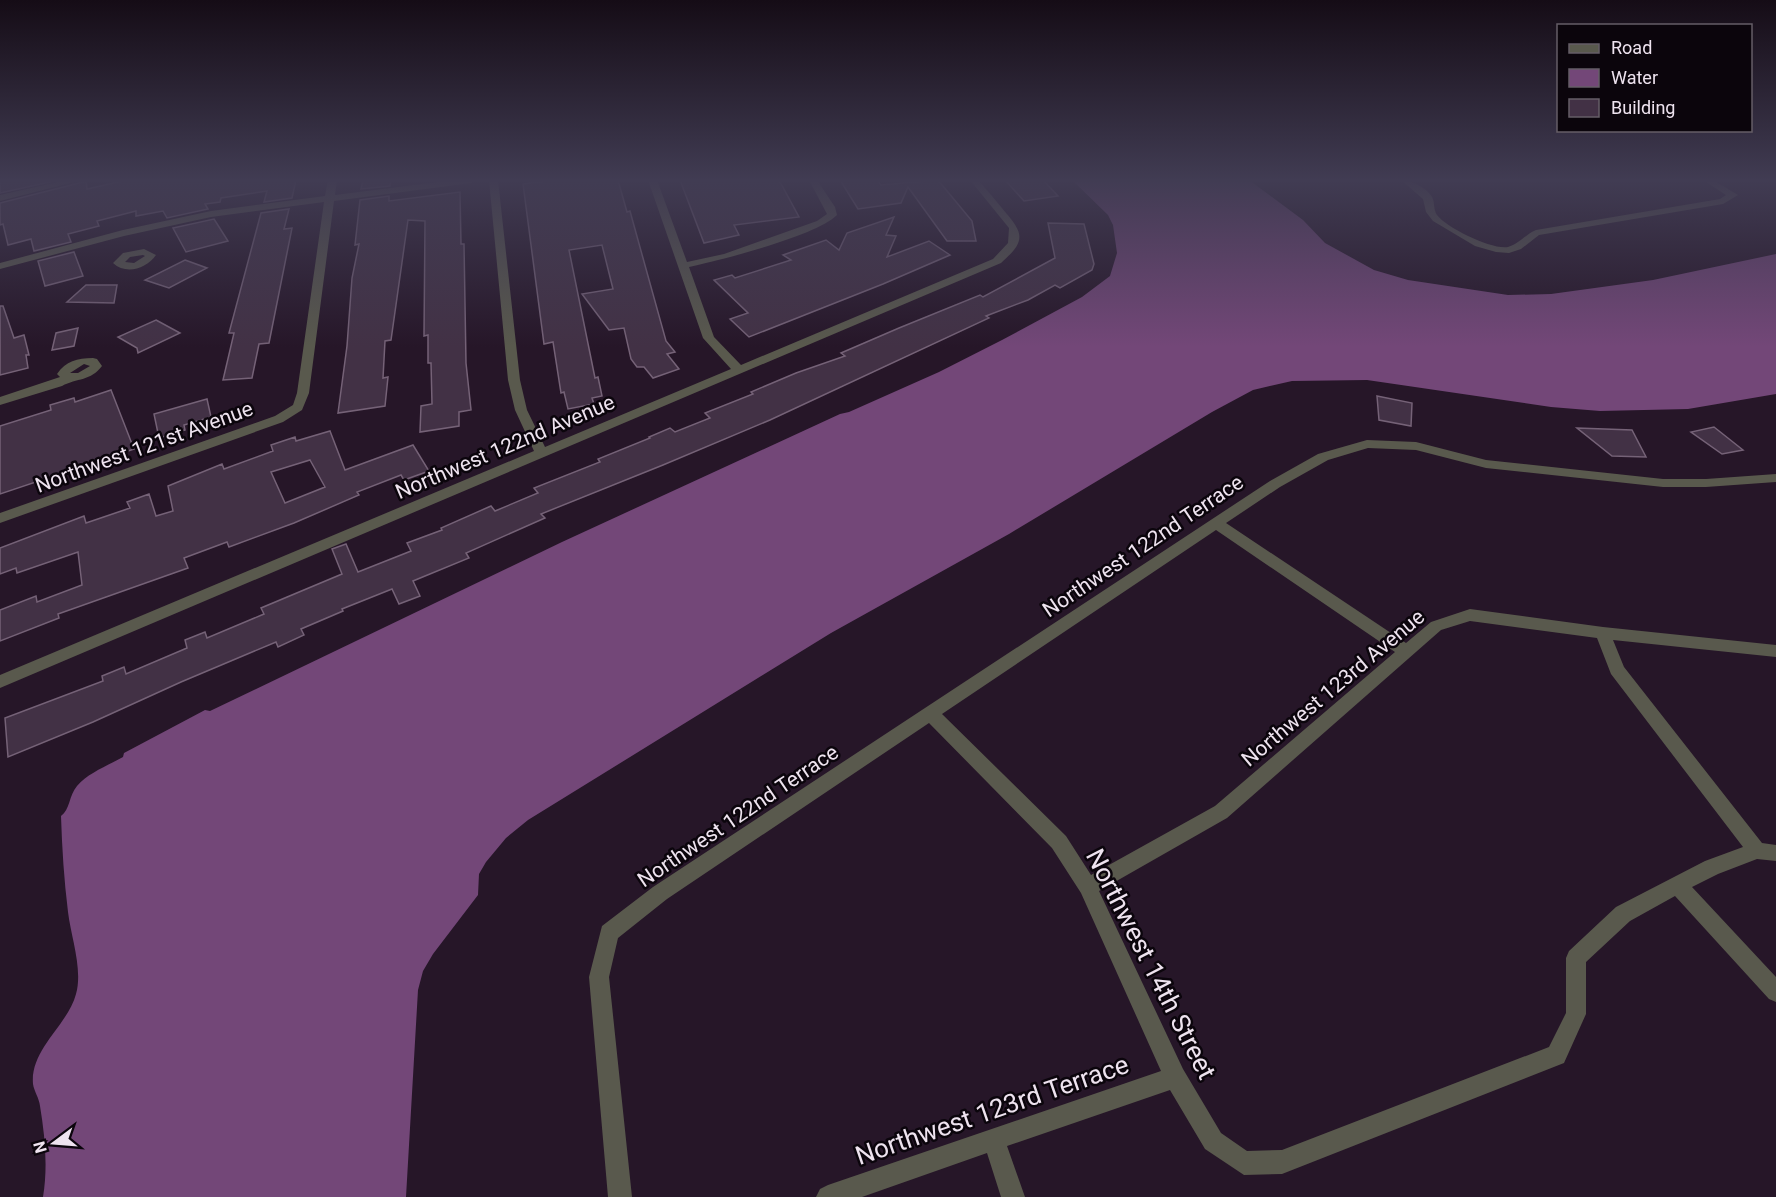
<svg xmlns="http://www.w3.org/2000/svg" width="1776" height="1197" font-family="Roboto,sans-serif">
  <rect width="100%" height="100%" fill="#261628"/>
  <path fill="#734778" d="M1072,180H1249L1303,220L1325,243L1374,270L1408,280L1508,295L1551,294L1653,280L1776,254V394L1688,409L1600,411L1551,407L1367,380L1292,381L1253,390L1212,412L1009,534L831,633L528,820L506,838L486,862L479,874L478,895L433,954L423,971L418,990L406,1197H43C48,1167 45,1136 40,1106C39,1098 34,1091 33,1084C30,1049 68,1025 76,994C83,969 71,937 68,912C64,880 62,848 61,816C70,810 69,795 77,786C88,773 107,766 123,757L124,753L205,710L210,711L562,542L840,414L849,412L939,372L1002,340L1082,297L1110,276L1117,253L1113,225L1108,215Z"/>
  <g fill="#423145" stroke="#756277" stroke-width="1.5" fill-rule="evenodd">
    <path d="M0,180H59L0,193Z"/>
    <path d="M84,180H86L87,189L127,180H296L292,198L264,202L267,191L221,198L220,202L205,204L208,209L167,218L163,211L136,216V211L97,221L99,226L68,234L71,242L34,251L31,239L8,245L3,224L0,225V203L83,182Z"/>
    <path d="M363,180H391L390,186L361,189Z"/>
    <path d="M554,180H618L627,212L630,211L633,222L666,341L675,352L667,354L679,369L653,378L644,367H637L631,359L624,328L609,330L582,294L613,289L602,245L569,250L595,378L598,377L602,396L592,398L594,404L568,409L564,392L561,393L553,342L544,344L523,184Z"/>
    <path d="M680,180H779L799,217L734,225L739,235L704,243Z"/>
    <path d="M840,180H877L881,185L938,180L972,221L976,241H947L908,187L901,203L858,209Z"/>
    <path d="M1005,180H1043L1058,196L1024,201Z"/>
    <path d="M460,192L461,244H464L466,363L471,410L459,412V426L420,432L421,406L432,404L431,363H428V335L424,336L425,221L408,220L391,340L385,341L383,378L388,377L385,406L338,413L347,346L352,278L359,244L355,245L360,200L389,196V201Z"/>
    <path d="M289,209L284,229L292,228L269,343L259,344L252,378L223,380L234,333H229L261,213Z"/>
    <path d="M894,217L886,235L896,236L887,257L929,241L950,255L883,284L749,337L730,319L748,313L714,280L732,275L735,278L791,260L783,255L826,240L839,250L847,233Z"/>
    <path d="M214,219L228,241L186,252L173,228Z"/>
    <path d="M1048,223L1084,224L1094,264L1092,270L1060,288L1055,285L1028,300L986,316L989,318L770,420L663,465L541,514L545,518L466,553L469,558L413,581L420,596L399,604L392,589L342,609L343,611L301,629L304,635L278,647L276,642L181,682L93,722L8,757L5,718L103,681L102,676L124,667L126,674L187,648L185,640L205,632L207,638L264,614L261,608L342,574L332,549L346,544L358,572L411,551L407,543L442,530L441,528L491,506L495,511L538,493L534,488L600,462L598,459L650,438L649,437L670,428L675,432L710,418L705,413L753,394L751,392L796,373L845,356L841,353L899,328L980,295L983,297L1055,258Z"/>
    <path d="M74,252L83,276L45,286L38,261Z"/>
    <path d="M185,260L207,268L169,288L145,280Z"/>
    <path d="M86,285H117L114,303L67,302Z"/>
    <path d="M0,306H3L14,338L24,335L29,355H26L28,368L0,375Z"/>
    <path d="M156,320L180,333L138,353L137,348L118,337Z"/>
    <path d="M78,328L74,346L52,350L56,333Z"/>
    <path d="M111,390L134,449L0,494V426L51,410L50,405L74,398L75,402Z"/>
    <path d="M1377,396L1412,403L1411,426L1379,420Z"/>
    <path d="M207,399L211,417L184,425L185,430L159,438L154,414Z"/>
    <path d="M1714,427L1743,450L1722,454L1691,432Z"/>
    <path d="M1577,428L1632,430L1646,457L1612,456Z"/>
    <path d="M330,431L345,470L413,445L429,471L404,480L401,475L357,492L359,495L294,523L229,547L227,542L184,558L188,568L58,614L59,618L0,641V610L36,596L37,602L82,585L78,552L17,573L16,568L0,574V548L84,516L86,523L130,508L127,502L149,494L156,516L173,511L168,486L222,464L224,469L273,451L271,445L295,437L296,441ZM310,460L325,487L285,503L271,472Z"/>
  </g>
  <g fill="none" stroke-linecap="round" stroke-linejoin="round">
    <g fill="#59594d" fill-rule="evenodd">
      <path d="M67,180H82L0,201V195Z"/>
      <path d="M328,180H337L335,195L454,180H476L471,183L334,201L309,393L302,410L283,422L0,523V513L275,416L293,405L297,393L324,202L211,217L124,236L0,269V263L123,230L211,211L325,196Z"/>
      <path d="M489,180H498L520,380L527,410L545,447L731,369L703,338L648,180H657L687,262L724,254L817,221L827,214L809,180H817L835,207L837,215C816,236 721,260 689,267L714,337L741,365L993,259L1008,243L1009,228L970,180H978C988,191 997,202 1006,213C1026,236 1023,243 1001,263L0,688V675L534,451L515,410L508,380Z"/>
      <path d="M1401,180C1411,180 1427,188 1432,197C1435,202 1433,209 1437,215C1447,228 1492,250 1508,247C1519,244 1526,234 1536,230L1720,199L1726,195L1703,180H1713L1738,195L1723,204L1539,235L1521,249L1509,253L1496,252L1475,246L1433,221L1426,212L1423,199Z"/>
      <path d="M144,249L156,255C146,269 126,275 113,263L123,253ZM143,255L145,256L134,263L125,262L130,257Z"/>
      <path d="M93,358L97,359L102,366C91,381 77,378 62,386L0,405V397L60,377L57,374C66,361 77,358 93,358ZM84,364L90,366L78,373H70Z"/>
      <path d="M1367,440L1416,442L1486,460L1663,479H1706L1776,474V482L1706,487H1663L1486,468L1416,450L1368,448L1328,460L1280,487L1226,523L1406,643L1431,622L1470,609L1603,627L1776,645V657L1613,640L1624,667L1762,843L1776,845V861L1757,859L1718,874L1692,887L1776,977V1002L1769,999L1675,896L1630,921L1586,962V1014L1564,1063L1282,1174L1244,1175L1205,1149L1170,1090L1007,1146L1025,1197H1001L987,1153L862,1197H816L820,1189L828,1185L1161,1071L1081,893L1052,848L929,723L667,899L618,938L609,977L632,1197H608L589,977L602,926L653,887L1270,481L1318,454ZM1216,530L1395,652L1215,806L1091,875L1066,836L942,714ZM1470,621L1597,638L1611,674L1743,847L1705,861L1616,907L1569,951L1566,958V1013L1549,1047L1282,1150L1247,1151L1221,1133L1183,1069L1099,891L1227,818L1441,630Z"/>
    </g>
  </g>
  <linearGradient id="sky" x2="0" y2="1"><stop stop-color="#150c16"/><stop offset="0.52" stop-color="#413c53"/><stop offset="1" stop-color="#413c53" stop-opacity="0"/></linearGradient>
  <rect width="1776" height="347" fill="url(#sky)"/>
  <g text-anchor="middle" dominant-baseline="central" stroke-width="5" stroke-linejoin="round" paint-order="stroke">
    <g font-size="21" fill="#eee3ef" stroke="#0b050c">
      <text transform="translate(144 447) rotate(-20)">Northwest 121st Avenue</text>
      <text transform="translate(505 447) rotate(-23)">Northwest 122nd Avenue</text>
      <text transform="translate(1143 546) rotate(-34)">Northwest 122nd Terrace</text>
      <text transform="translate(1333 688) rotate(-40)">Northwest 123rd Avenue</text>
      <text transform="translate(738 816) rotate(-34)">Northwest 122nd Terrace</text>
    </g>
    <g font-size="26" fill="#eee3ef" stroke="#0b050c">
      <text transform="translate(1151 964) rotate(63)">Northwest 14th Street</text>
      <text transform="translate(992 1110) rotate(-19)">Northwest 123rd Terrace</text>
    </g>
  </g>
  <rect x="1557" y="24" width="195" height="108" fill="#0b050c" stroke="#665e67" stroke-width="1.5"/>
  <rect x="1569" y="44" width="30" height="9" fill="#59594d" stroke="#665e67" stroke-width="1.5"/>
  <text x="1611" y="54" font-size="18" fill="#eee3ef">Road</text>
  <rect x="1569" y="69" width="30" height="18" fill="#734778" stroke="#665e67" stroke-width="1.5"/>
  <text x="1611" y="84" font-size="18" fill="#eee3ef">Water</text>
  <rect x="1569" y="99" width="30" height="18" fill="#423145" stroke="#665e67" stroke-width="1.5"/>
  <text x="1611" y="114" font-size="18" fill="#eee3ef">Building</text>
  <g transform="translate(54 1143) rotate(254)" stroke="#0b050c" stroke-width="4.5" paint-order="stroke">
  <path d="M0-4.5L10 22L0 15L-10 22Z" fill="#eee3ef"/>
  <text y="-9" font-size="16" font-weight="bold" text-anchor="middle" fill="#eee3ef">N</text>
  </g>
</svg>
